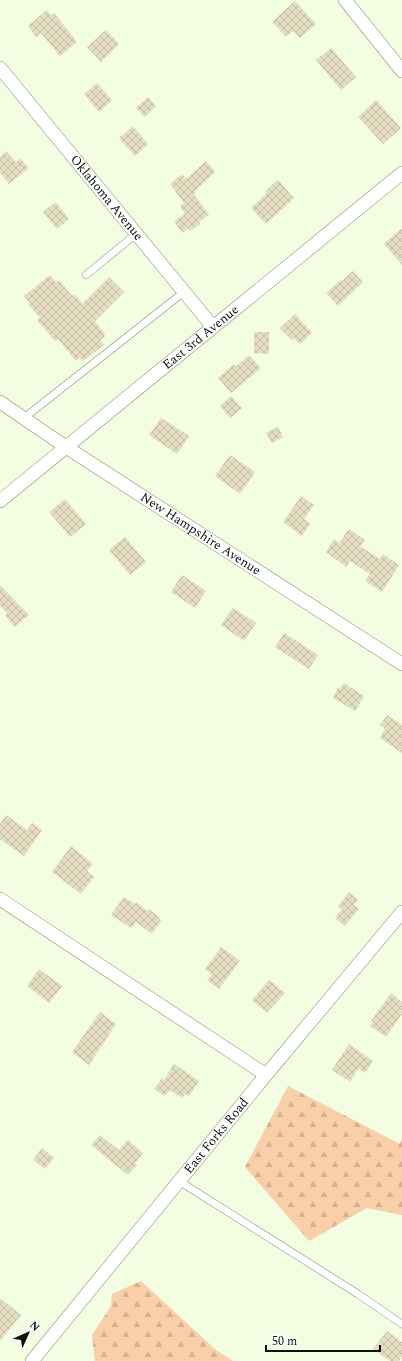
<svg xmlns="http://www.w3.org/2000/svg" width="402" height="1361" font-family="Spectral,serif">
  <defs>
    <pattern id="forest-firs" width="22" height="20" patternUnits="userSpaceOnUse"><rect width="22" height="20" fill="#f9cfa9"/><path d="M5 1l3.5 6h-7zM16 11l3.5 6h-7z" fill="#d4b190"/></pattern>
    <pattern id="building-cross-hatch" width="8" height="8" patternUnits="userSpaceOnUse"><rect width="8" height="8" fill="#e5ddc1"/><path d="M0 0l8 8M0 8l8-8" fill="none" stroke="#c3bda4"/></pattern>
  </defs>
  <rect width="100%" height="100%" fill="#f2fde1"/>
  <g fill="url(#forest-firs)">
    <path d="M288,1086L400,1144L402,1137V1215L367,1208L309,1241L245,1167Z"/>
    <path d="M141,1281L216,1350L233,1361H95L92,1335L111,1306L112,1294Z"/>
  </g>
  <g fill="url(#building-cross-hatch)">
    <path d="M295,1L316,24L300,38L293,31L286,37L272,22Z"/>
    <path d="M47,10L51,15L54,13L77,42L60,56L41,33L36,37L28,26Z"/>
    <path d="M106,30L119,44L101,62L87,47Z"/>
    <path d="M331,48L356,77L341,90L316,60Z"/>
    <path d="M97,83L112,100L99,112L84,94Z"/>
    <path d="M148,97L156,106L145,117L136,108Z"/>
    <path d="M376,100L401,128L383,144L358,117Z"/>
    <path d="M133,126L148,144L135,156L119,138Z"/>
    <path d="M6,151L16,162L20,158L29,168L9,184L0,173V157Z"/>
    <path d="M206,161L215,172L195,191L196,193L194,194L209,215L199,222L200,224L190,231L188,228L182,233L174,221L185,214L180,206L184,203L170,184L182,174L186,179Z"/>
    <path d="M278,180L294,198L266,224L251,208L267,193L265,191Z"/>
    <path d="M56,202L69,219L57,229L43,212Z"/>
    <path d="M402,228V265L384,244Z"/>
    <path d="M353,271L363,282L338,306L326,293L341,280L342,281Z"/>
    <path d="M50,275L56,282L59,280L72,296L75,294L82,304L109,277L124,292L95,321L105,334L104,336L105,337L100,340L104,345L83,361L80,358L76,361L58,339L55,341L37,320L40,318L28,304L30,303L24,296Z"/>
    <path d="M295,314L312,333L300,344L294,338L292,340L280,328Z"/>
    <path d="M254,332H269V354L254,353Z"/>
    <path d="M249,355L261,368L231,393L218,378L234,364L236,366Z"/>
    <path d="M231,396L242,408L230,418L220,406Z"/>
    <path d="M161,418L189,436L177,454L149,435Z"/>
    <path d="M278,427L283,437L272,443L266,433Z"/>
    <path d="M230,455L255,472L240,494L215,476Z"/>
    <path d="M301,496L314,505L304,519L310,524L302,536L283,522Z"/>
    <path d="M65,499L86,524L70,537L49,512Z"/>
    <path d="M349,529L365,540L360,546L380,559L383,554L399,565L382,592L365,581L370,574L350,561L346,567L326,552L334,539L339,543Z"/>
    <path d="M125,537L146,562L130,575L109,550Z"/>
    <path d="M182,575L206,591L195,608L171,592Z"/>
    <path d="M0,585L29,615L14,627L5,615L7,613L0,606Z"/>
    <path d="M233,608L256,623L244,641L221,625Z"/>
    <path d="M284,633L318,655L309,669L275,647Z"/>
    <path d="M344,683L364,696L355,711L333,698L338,687L340,689Z"/>
    <path d="M387,715L402,725V753L380,738L385,728L380,725Z"/>
    <path d="M6,815L27,830L32,823L42,830L24,856L0,839V824Z"/>
    <path d="M71,846L93,864L87,871L94,877L81,894L52,872Z"/>
    <path d="M349,892L358,900L354,905L359,909L345,926L335,918L342,909L338,906Z"/>
    <path d="M124,897L135,904L136,902L147,911L149,909L160,918L159,919L161,921L152,934L136,922L131,928L111,915Z"/>
    <path d="M221,947L240,961L219,989L207,980L212,974L205,969Z"/>
    <path d="M39,969L62,986L49,1003L27,986Z"/>
    <path d="M269,980L285,993L267,1013L252,1000Z"/>
    <path d="M391,993L402,1002V1014L386,1037L370,1026L373,1022L371,1021Z"/>
    <path d="M100,1012L116,1024L89,1065L72,1052Z"/>
    <path d="M349,1044L373,1061L365,1073L358,1069L350,1082L332,1070Z"/>
    <path d="M174,1064L199,1081L189,1096L185,1094L182,1098L170,1090L165,1096L154,1089L162,1078L164,1080Z"/>
    <path d="M100,1135L119,1150L128,1140L143,1153L135,1163L137,1165L128,1175L91,1145Z"/>
    <path d="M42,1148L54,1158L45,1169L33,1160Z"/>
    <path d="M0,1298L21,1315L0,1341Z"/>
    <path d="M387,1331L402,1342V1356L399,1361H390L373,1349Z"/>
  </g>
  <g fill="none" stroke-linecap="round" stroke-linejoin="round">
    <defs>
      <g id="service">
        <path d="M86,275L136,234"/>
        <path d="M24,418L184,292"/>
        <path d="M179,1181L358,1294L402,1324"/>
      </g>
      <g id="minor">
        <path d="M345,0L402,71"/>
        <path id="s1" d="M0,68L213,327"/>
        <path id="s2" d="M0,402L66,447L402,664"/>
        <path id="s3" d="M0,501L402,173"/>
        <path d="M0,899L266,1075"/>
        <path id="s4" d="M32,1361L266,1075L402,912"/>
      </g>
    </defs>
    <use href="#service" stroke="#828c73" stroke-width="8"/>
    <use href="#minor" stroke="#828c73" stroke-width="14"/>
    <use href="#service" stroke="#fff" stroke-width="7"/>
    <use href="#minor" stroke="#fff" stroke-width="13"/>
  </g>
  <g text-anchor="middle" dominant-baseline="central" stroke-width="4" stroke-linejoin="round" paint-order="stroke">
    <g font-size="13" fill="#0e1108" stroke="#fff">
      <text stroke="none"><textPath href="#s1" startOffset="168">Oklahoma Avenue</textPath></text>
      <text stroke="none"><textPath href="#s3" startOffset="259">East 3rd Avenue</textPath></text>
      <text stroke="none"><textPath href="#s2" startOffset="240">New Hampshire Avenue</textPath></text>
      <text stroke="none"><textPath href="#s4" startOffset="291">East Forks Road</textPath></text>
    </g>
  </g>
  <g transform="translate(28 1333) rotate(45)" stroke="#ffffff" stroke-width="3" paint-order="stroke">
  <path d="M0-3L7 15L0 10L-7 15Z" fill="#0e1108"/>
  <text y="-6" font-size="11" font-weight="bold" text-anchor="middle" fill="#0e1108">N</text>
  </g>
  <path d="M266 1345v6h114v-6" fill="none" stroke="#0e1108" stroke-width="2"/>
  <text x="272" y="1345" font-size="12" fill="#0e1108" stroke="#ffffff" stroke-width="3" paint-order="stroke">50 m</text>
</svg>
